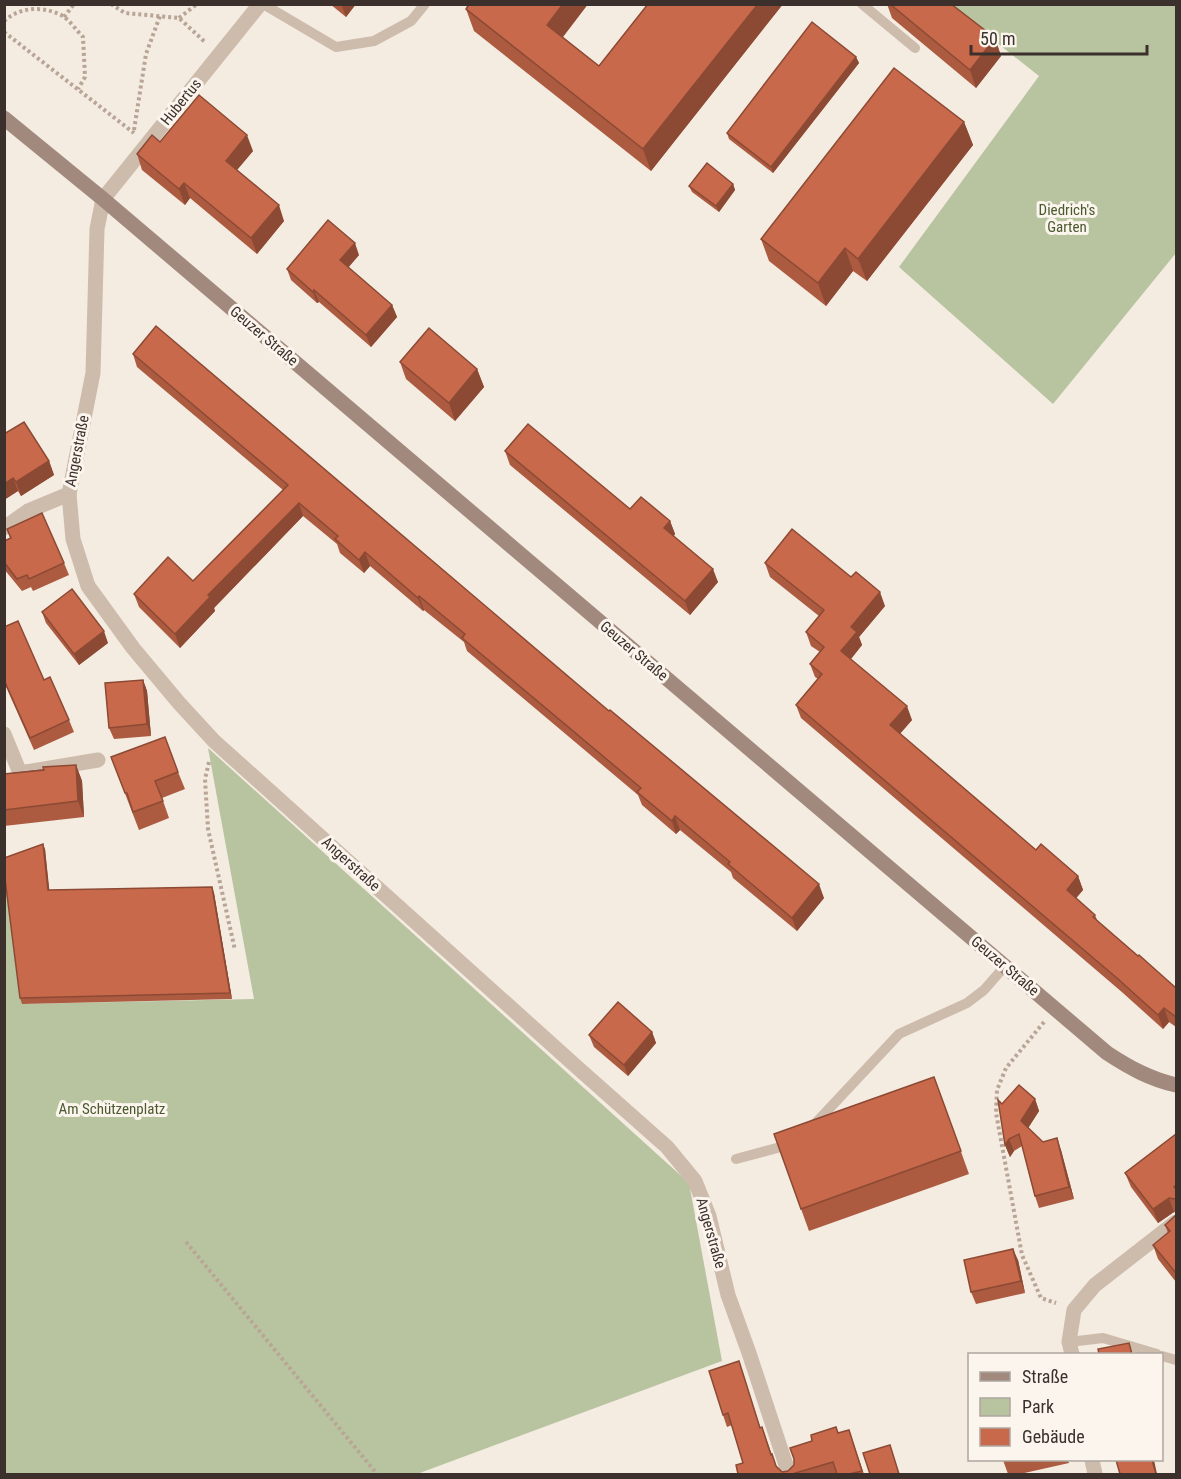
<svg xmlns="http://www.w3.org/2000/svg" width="1181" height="1479" font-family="'Roboto Condensed',sans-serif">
  <rect width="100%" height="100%" fill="#f4ebe1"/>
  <g fill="#b8c4a0">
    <path d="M949,5H1176V253L1053,404L899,267L1039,76Z"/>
    <path d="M208,748L689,1183L722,1361L417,1474H5V865L22,1004L254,999Z"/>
  </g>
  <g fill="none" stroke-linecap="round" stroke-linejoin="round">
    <g stroke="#b9a596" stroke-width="4" stroke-dasharray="3 3" stroke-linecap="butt">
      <path d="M111,4L125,13L179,18L206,43"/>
      <path d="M64,17L74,4"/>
      <path d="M179,18L197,4"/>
      <path d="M4,21C21,6 44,6 63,16C70,21 77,31 83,37L85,77L78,89"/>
      <path d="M4,32L134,133"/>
      <path d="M134,130L146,54L160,16"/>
      <path d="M209,762L205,779L208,829L235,950"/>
      <path d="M1044,1022L1006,1068L997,1090L996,1113L1022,1255L1041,1298L1056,1303"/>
      <path d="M186,1242L377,1474"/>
    </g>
    <g stroke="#cdbbac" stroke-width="10">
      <path d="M263,4L336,47L374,41L411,21L425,4"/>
      <path d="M862,4L915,48"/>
      <path d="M812,1127L899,1034L967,1003L984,990L1005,966"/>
      <path d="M736,1159L792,1144"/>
      <path d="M1069,1342L1103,1338L1157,1354"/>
      <path d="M1162,1356L1176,1360"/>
    </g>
    <g stroke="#cdbbac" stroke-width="15">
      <path d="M260,4L103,199L97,229L93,373L69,494L73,539L88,586L133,648L179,703L214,741L579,1069L667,1147L695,1181L709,1216L728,1295L749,1353L789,1474"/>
      <path d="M4,528L28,511L69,494"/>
      <path d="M4,734L20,773L98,760"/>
      <path d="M1072,1354L1069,1342L1074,1310L1095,1285L1176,1222"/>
      <path d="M1092,1460L1095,1474"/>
    </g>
    <path stroke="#a18a7d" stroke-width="15" d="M4,118L103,199L1107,1053C1130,1068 1150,1079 1176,1085"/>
  </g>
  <g fill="#ac5a40">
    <path d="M330,4H356L346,17Z"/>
    <path d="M469,4H588L563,37L599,66L648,4H783L651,171L474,31L466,9Z"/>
    <path d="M887,4H951L995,38L1001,56L976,88L892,18Z"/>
    <path d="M856,57L859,63L773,173L729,139L727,133Z"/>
    <path d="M964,122L973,145L867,281L853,271L826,306L769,261L761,239Z"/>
    <path d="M160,142L253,151L237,170L284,221L257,254L190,198L185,205L142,170L137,154Z"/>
    <path d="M733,184L735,190L719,212L692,192L689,186Z"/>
    <path d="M359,255L348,268L392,305L397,317L371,347L319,302L317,303L291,280L287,269Z"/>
    <path d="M133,354L824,898L797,931L733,878L731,872L680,830L676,834L642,805L638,795L467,651L464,642L424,610L423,611L370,566L364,573L340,553L337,544L303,516L214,608L215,611L180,648L139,607L134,594L193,581L283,490L137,367Z"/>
    <path d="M400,362L477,369L484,387L455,421L406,379Z"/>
    <path d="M4,434L49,461L54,475L21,496L18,491L4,500Z"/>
    <path d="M505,451L630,509L670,521L675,534L674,536L718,582L690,615L510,465Z"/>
    <path d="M7,529L64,563L69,575L33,591L31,587L22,591L4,569V541L10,538Z"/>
    <path d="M765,563L885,606L859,637L862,645L851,659L912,720L900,734L1036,850L1078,876L1083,890L1076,898L1095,915L1098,922L1176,988V1027L1169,1022L1163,1029L1123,993L801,718L796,705L818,679L815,677L810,664L820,652L811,646L806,632L819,616L770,577Z"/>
    <path d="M42,612L108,643L79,665L46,623Z"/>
    <path d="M4,627L44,680L69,720L74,732L34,750L4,682Z"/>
    <path d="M143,680L147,691L151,736L114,739L109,728Z"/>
    <path d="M111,757L178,772L185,789L162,798L169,818L139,830Z"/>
    <path d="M76,765L82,781L84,817L4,826V774Z"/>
    <path d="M45,849L49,890L214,893L232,999L22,1004L20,998Z"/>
    <path d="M652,1032L656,1043L628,1076L594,1047L589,1035Z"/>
    <path d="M934,1077L969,1174L809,1231L774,1134Z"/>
    <path d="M1035,1099L1039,1111L1028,1128L1043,1142L1061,1150L1074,1199L1039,1208L1035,1196L1022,1146L1014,1151L1010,1157L1005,1145L1002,1104Z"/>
    <path d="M1176,1134V1213L1174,1212L1158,1223L1131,1187L1125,1173Z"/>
    <path d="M1176,1215V1282L1158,1259L1153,1245L1168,1233L1165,1225Z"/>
    <path d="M1018,1260L1025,1293L976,1304L971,1292Z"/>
    <path d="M743,1373L760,1427H762L776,1466L782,1472L788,1471L838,1433L849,1430L864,1474H738L743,1463L732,1425L727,1427L723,1415Z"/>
    <path d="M1003,1460H1068L1069,1463L1020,1474H1008Z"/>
  </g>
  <g fill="#8c4a34">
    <path d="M341,4H356L346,17Z"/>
    <path d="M563,4H588L555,47L547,25Z"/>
    <path d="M758,4H783L651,171L643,149Z"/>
    <path d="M995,38L1001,56L976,88L970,70Z"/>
    <path d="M856,57L859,63L773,173L771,167Z"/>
    <path d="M964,122L973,145L867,281L858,259Z"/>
    <path d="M247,135L253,151L231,177L226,161Z"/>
    <path d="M184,183L190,198L185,205L179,189Z"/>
    <path d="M733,184L735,190L719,212L716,206Z"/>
    <path d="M279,205L284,221L257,254L251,238Z"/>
    <path d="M355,243L359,255L344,272L340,260Z"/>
    <path d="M845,248L853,271L826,306L818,283Z"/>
    <path d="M314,290L319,302L317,303L313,292Z"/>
    <path d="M392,305L397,317L371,347L366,335Z"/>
    <path d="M477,369L484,387L455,421L449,403Z"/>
    <path d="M49,461L54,475L21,496L16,482Z"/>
    <path d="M13,478L18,491L4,500V484Z"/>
    <path d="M299,503L303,516L214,608L215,611L180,648L175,634L208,595Z"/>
    <path d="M670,521L675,534L669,541L664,528Z"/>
    <path d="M365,552L370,566L364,573L359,560Z"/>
    <path d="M713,569L718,582L690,615L685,601Z"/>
    <path d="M880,592L885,606L859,637L862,645L846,665L841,651L851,627Z"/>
    <path d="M419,596L424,610L423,611L418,598Z"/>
    <path d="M104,631L108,643L79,665L74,654Z"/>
    <path d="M143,680L147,691L151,736L147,724Z"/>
    <path d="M907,706L912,720L895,739L890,725Z"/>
    <path d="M76,765L82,781L84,817L78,801Z"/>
    <path d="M675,816L680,830L676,834L672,821Z"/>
    <path d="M43,844L45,849L50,896L48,890Z"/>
    <path d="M1078,876L1083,890L1072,903L1067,890Z"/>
    <path d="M819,884L824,898L797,931L792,918Z"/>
    <path d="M212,887L214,893L232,999L230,993Z"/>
    <path d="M1164,1008L1169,1022L1163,1029L1158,1015Z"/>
    <path d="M652,1032L656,1043L628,1076L624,1065Z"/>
    <path d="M1035,1099L1039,1111L1025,1133L1021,1121Z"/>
    <path d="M1057,1138L1061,1150L1074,1199L1069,1187Z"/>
    <path d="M1009,1139L1014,1151L1010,1157L1005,1145Z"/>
    <path d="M1169,1198L1174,1212L1158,1223L1153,1209Z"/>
    <path d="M1013,1249L1018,1260L1025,1293L1021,1281Z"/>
    <path d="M1152,1460H1154L1157,1474H1156Z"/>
  </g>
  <g fill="#c8694b" stroke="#8c4a34" stroke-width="1.5">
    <path d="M469,4H563L547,25L599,66L648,4H758L643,149L466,9Z"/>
    <path d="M890,4H951L995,38L970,70Z"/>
    <path d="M812,22L856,57L771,167L727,133Z"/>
    <path d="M894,68L964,122L858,259L845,248L818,283L761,239Z"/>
    <path d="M199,95L247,135L226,161L279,205L251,238L184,183L179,189L137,154L152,135L160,142Z"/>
    <path d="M707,163L733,184L716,206L689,186Z"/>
    <path d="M328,220L355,243L340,260L392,305L366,335L314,290L313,292L287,269Z"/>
    <path d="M156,326L609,711L610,710L819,884L792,918L728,864L730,862L675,816L672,821L637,792L641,788L462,638L465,634L419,596L418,598L365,552L359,560L335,539L338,536L299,503L208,595L210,597L175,634L134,594L168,557L193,581L288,485L133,354Z"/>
    <path d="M429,328L477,369L449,403L400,362Z"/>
    <path d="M24,422L49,461L16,482L13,478L4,484V434Z"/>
    <path d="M528,424L630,509L641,497L670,521L664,528L713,569L685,601L505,451Z"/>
    <path d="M42,513L64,563L29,579L27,575L17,579L4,562V541L11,538L7,529Z"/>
    <path d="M792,529L851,577L856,572L880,592L851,627L857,632L841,651L907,706L890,725L1036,850L1041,844L1078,876L1067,890L1095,915L1093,917L1138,956L1139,955L1176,988V1017L1164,1008L1158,1015L1118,979L796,705L822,674L810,664L824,647L806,632L824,610L765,563Z"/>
    <path d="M72,589L104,631L74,654L42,612Z"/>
    <path d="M18,621L44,680L50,677L69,720L30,738L4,680V627Z"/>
    <path d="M143,680L147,724L109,728L105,683Z"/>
    <path d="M165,737L178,772L155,781L163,801L133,812L127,793H125L111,757Z"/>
    <path d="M76,765L78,801L4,810V774L44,770L43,767Z"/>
    <path d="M43,844L48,890L212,887L230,993L20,998L4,871V858Z"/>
    <path d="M618,1002L652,1032L624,1065L589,1035Z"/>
    <path d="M934,1077L961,1151L801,1209L774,1134Z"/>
    <path d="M1019,1085L1035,1099L1021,1121L1043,1142L1057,1138L1069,1187L1035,1196L1019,1134L1009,1139L1005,1145L998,1100L1002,1104Z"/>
    <path d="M1176,1134V1185L1174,1187L1176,1189V1200L1175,1199L1169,1198L1153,1209L1125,1173Z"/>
    <path d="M1176,1215V1273L1153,1245L1170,1231L1165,1225Z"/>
    <path d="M1013,1249L1021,1281L971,1292L964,1260Z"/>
    <path d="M1129,1343L1132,1354H1099L1098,1349Z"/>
    <path d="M739,1361L760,1428L762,1427L771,1455L772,1454L776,1466L782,1472L788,1471L794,1465V1459L790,1448L812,1441L811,1435L836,1427L838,1433L849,1430L862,1471L849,1474H837L833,1462L792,1474H738L736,1465L743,1463L728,1413L723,1415L709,1371Z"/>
    <path d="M890,1445L899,1474H870L863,1453Z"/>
    <path d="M1116,1460H1152L1156,1474H1120Z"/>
  </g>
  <g text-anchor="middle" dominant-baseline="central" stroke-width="6" stroke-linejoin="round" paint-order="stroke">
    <g font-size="15" fill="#3b302b" stroke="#fbf5ee">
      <text transform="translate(181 102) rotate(-51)">Hubertus</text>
      <text transform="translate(264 336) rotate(40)">Geuzer Straße</text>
      <text transform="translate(77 451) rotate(-79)">Angerstraße</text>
      <text transform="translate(634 651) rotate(40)">Geuzer Straße</text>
      <text transform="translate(351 864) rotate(42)">Angerstraße</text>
      <text transform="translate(1005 966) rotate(40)">Geuzer Straße</text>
      <text transform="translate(711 1233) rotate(74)">Angerstraße</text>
    </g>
    <g font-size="15" fill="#4a5a2e" stroke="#fbf5ee">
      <text x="1067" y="210">Diedrich's<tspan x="1067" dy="17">Garten</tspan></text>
      <text x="112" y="1109">Am Schützenplatz</text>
    </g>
  </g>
  <rect width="1181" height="1479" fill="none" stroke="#3b302b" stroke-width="12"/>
  <rect x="968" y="1353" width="195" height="108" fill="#fbf5ee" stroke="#aea6a0" stroke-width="1.5"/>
  <rect x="980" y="1372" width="30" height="9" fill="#a18a7d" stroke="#aea6a0" stroke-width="1.5"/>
  <text x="1022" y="1383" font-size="18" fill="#3b302b">Straße</text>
  <rect x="980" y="1398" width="30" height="18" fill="#b8c4a0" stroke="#aea6a0" stroke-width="1.5"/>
  <text x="1022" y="1413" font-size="18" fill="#3b302b">Park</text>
  <rect x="980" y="1428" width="30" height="18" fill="#c8694b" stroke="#aea6a0" stroke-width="1.5"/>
  <text x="1022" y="1443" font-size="18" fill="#3b302b">Gebäude</text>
  <path d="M971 45v9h176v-9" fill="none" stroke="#3b302b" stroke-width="3"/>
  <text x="980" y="45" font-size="18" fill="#3b302b" stroke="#fbf5ee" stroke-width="4.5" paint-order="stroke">50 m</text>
</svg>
